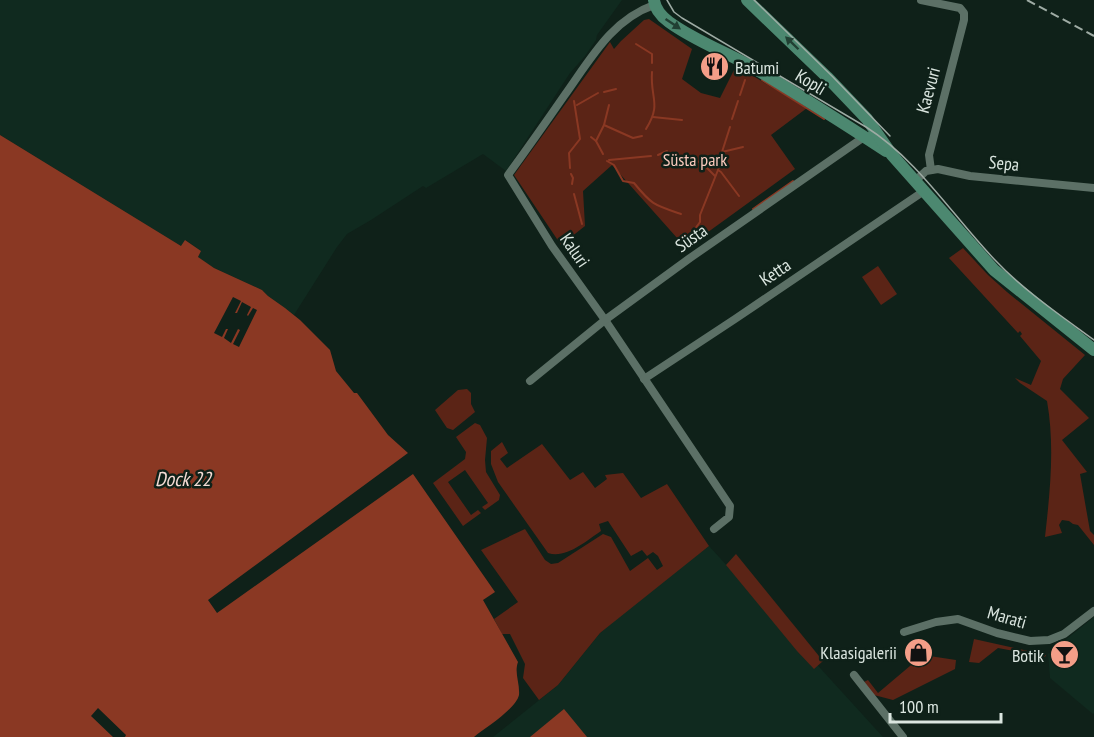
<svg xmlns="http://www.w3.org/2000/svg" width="1094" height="737" font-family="'PT Sans Narrow',sans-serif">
  <rect width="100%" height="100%" fill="#0f2119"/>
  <g fill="#102a1f">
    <path d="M0,0H622L597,35L596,40L585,56L570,73L506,171L483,154L426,188L423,186L371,220L347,234L337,247L294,315L268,296L262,290L214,268L198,258L201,251L186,240L182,247L0,135Z"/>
    <path d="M709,546L883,737H493L558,685L600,633L660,582Z"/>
    <path d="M1094,617V713L1093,714L1050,678L1048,654Z"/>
  </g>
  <g fill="#5b2416">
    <path d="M649,19L692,49L682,79L701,93L720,98L736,66L807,108L771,135L795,169L686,248L612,165L583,191L585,226L561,245L514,175L610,42L614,49L621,41L644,20Z"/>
    <path d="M963,248L988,275L1007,292L1085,355L1063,379L1060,389L1089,418L1062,440L1087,472L1080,474L1090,531L1094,535V545L1078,525L1073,524L1069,521L1062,520L1059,525L1062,533L1045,537C1050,492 1055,446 1047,401L1020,383L1015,378L1031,385L1041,361L1020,336L1022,334L1020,331L1018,333L949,258Z"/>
    <path d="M878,266L897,294L881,305L862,277Z"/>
    <path d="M467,389L471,393V404L475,412L453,430L447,428L435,410L458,390Z"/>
    <path d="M475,423L480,425L487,438L485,460L486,472L500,495L499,500L485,510L482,507L488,503L465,470L448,482L471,515L478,510L481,513L463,526L433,483L465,459L466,452L456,437Z"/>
    <path d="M502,442L508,453L500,459L507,468L542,444L570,480L583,472L595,488L607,479L605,475L623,473L641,498L667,484L709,546L600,633L558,685L539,700L523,678L525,664L510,634H502L494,619L518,602L481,550L525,529L545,560L551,564L558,563L603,534L611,537L630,571L648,558L657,570L663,566L658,556L653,552L647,556L642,550L631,556L608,521L599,524L601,531C586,541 566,559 548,553L498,482L491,464V451Z"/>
    <path d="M736,554L823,661L814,669L797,651L726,565Z"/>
    <path d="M974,639L1046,655L1045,657L998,648L979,663L969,662Z"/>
    <path d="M923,655L956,660L955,669L893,700L874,695L864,682L868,680L878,693Z"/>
  </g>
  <g fill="#8a3823">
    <path d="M0,135L181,246L185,240L201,251L198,257L214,268L262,290L268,296L285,308L300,320L330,350L336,371L354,393H357L388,435L408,453L208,600L217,613L413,474L495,592L483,600L518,662C514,673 520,683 519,695C516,709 485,728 474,737H125L126,735L98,708L91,716L113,737H0Z"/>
    <path d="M564,709L587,737H530Z"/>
  </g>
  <path fill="#0f2119" d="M233,297L241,301L235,313H237L242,302L251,307L247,315L248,316L253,308L257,310L239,347L233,344L240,330L238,329L231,343L224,338L228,329H226L222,337L214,333Z"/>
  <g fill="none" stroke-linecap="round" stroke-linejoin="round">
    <g stroke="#8a3823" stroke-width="2">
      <path d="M636,44L652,54V63"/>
      <path d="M762,80L824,119"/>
      <path d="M604,92L616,89"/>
      <path d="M740,95L745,80"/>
      <path d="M577,105L598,93"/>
      <path d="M653,117L682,120"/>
      <path d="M732,119L738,101"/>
      <path d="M604,125L633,138L642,136"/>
      <path d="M730,127L722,152L743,147"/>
      <path d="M646,129C662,103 650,99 652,72"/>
      <path d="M591,137L596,141L603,154"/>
      <path d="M596,141L604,125L609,105"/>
      <path d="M658,155L667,151"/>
      <path d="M609,160L651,156"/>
      <path d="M695,160L703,164L715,176"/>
      <path d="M607,161L614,165L623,181L634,183C652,205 654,205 681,214"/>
      <path d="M570,168L569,153L580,139L574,101"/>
      <path d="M718,170L721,172L739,196"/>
      <path d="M571,174L573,178L572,184"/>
      <path d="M574,194L582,224"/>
      <path d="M753,209L793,181"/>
      <path d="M695,229L700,222V215L718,170L721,157"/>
    </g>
    <g stroke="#5c7066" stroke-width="8">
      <path d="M921,0L960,8L964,13V20L929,155L931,170"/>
      <path d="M654,5C611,20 590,60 564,96C546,122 527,149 508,175L552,246L605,320L730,506L729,517L714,529"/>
      <path d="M915,181L926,171L938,169L970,176L1094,188"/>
      <path d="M644,379L735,319L924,191"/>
      <path d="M530,381L605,320L690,258L864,137L869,136"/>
      <path d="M904,632L936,622L958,619L997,633L1030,641L1049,640L1064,634L1094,611"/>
      <path d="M854,675L903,737"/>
    </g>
    <g stroke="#4c8870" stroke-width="12">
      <path d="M654,0C655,9 661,16 669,22C695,41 726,52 754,68C799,95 843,123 886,151"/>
      <path d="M747,0L827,77L867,119L892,155L994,270L1094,350"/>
    </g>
    <g stroke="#9eaba4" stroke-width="1.5">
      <path d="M667,0L674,12L682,18L866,127C918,160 952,215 994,259C1023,290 1060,315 1094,340"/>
      <path d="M754,0L833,77L890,136"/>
    </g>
    <path stroke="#9eaba4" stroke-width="2" stroke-dasharray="9 4.5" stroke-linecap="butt" d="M1027,0L1094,36"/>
  </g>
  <defs><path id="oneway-solid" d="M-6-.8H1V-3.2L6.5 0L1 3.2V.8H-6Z" transform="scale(1.5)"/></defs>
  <g fill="#214033">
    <use href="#oneway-solid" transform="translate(673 24) rotate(34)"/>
    <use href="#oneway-solid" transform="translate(792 43) rotate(-136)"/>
  </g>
  <defs>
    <symbol id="restaurant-disc" viewBox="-11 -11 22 22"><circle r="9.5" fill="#f49e88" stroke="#0f2119"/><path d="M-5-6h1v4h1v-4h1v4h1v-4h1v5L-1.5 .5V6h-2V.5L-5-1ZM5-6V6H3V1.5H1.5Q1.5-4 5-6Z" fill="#111"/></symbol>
    <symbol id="shop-disc" viewBox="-11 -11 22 22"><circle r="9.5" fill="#f49e88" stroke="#0f2119"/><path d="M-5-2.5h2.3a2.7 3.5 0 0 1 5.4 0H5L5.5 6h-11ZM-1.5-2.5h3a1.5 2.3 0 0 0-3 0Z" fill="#111"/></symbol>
    <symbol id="bar-disc" viewBox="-11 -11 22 22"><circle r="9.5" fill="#f49e88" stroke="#0f2119"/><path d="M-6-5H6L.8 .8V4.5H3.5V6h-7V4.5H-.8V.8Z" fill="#111"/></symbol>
  </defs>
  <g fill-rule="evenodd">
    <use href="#restaurant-disc" x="698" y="50" width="33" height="33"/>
    <use href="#shop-disc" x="902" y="636" width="33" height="33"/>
    <use href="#bar-disc" x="1048" y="638" width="33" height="33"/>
  </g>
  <g text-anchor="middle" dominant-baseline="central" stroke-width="5" stroke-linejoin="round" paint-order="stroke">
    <g font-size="18" fill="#dbe6e0" stroke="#0f2119" text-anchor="end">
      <text x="735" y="67" text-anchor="start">Batumi</text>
      <text x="897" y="652">Klaasigalerii</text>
      <text x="1044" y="655">Botik</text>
    </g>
    <g font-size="18" fill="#dbe6e0" stroke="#0f2119">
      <text transform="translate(811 82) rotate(31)">Kopli</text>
      <text transform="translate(928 90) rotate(-75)">Kaevuri</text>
      <text transform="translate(1004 163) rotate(6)">Sepa</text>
      <text transform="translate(691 238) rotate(-35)">Süsta</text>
      <text transform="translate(575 250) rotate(55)">Kaluri</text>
      <text transform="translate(775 272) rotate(-34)">Ketta</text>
      <text transform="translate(1007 617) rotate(16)">Marati</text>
    </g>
    <g font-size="18" fill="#fbcabd" stroke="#0f2119">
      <text x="695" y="159">Süsta park</text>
    </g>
    <g font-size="20" font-style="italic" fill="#f5dcd5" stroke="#0f2119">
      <text x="183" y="479">Dock 22</text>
    </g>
  </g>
  <path d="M890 713v9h111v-9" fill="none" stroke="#dbe6e0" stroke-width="3"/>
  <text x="899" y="713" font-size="18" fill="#dbe6e0" stroke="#0f2119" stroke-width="4.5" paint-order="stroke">100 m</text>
</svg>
